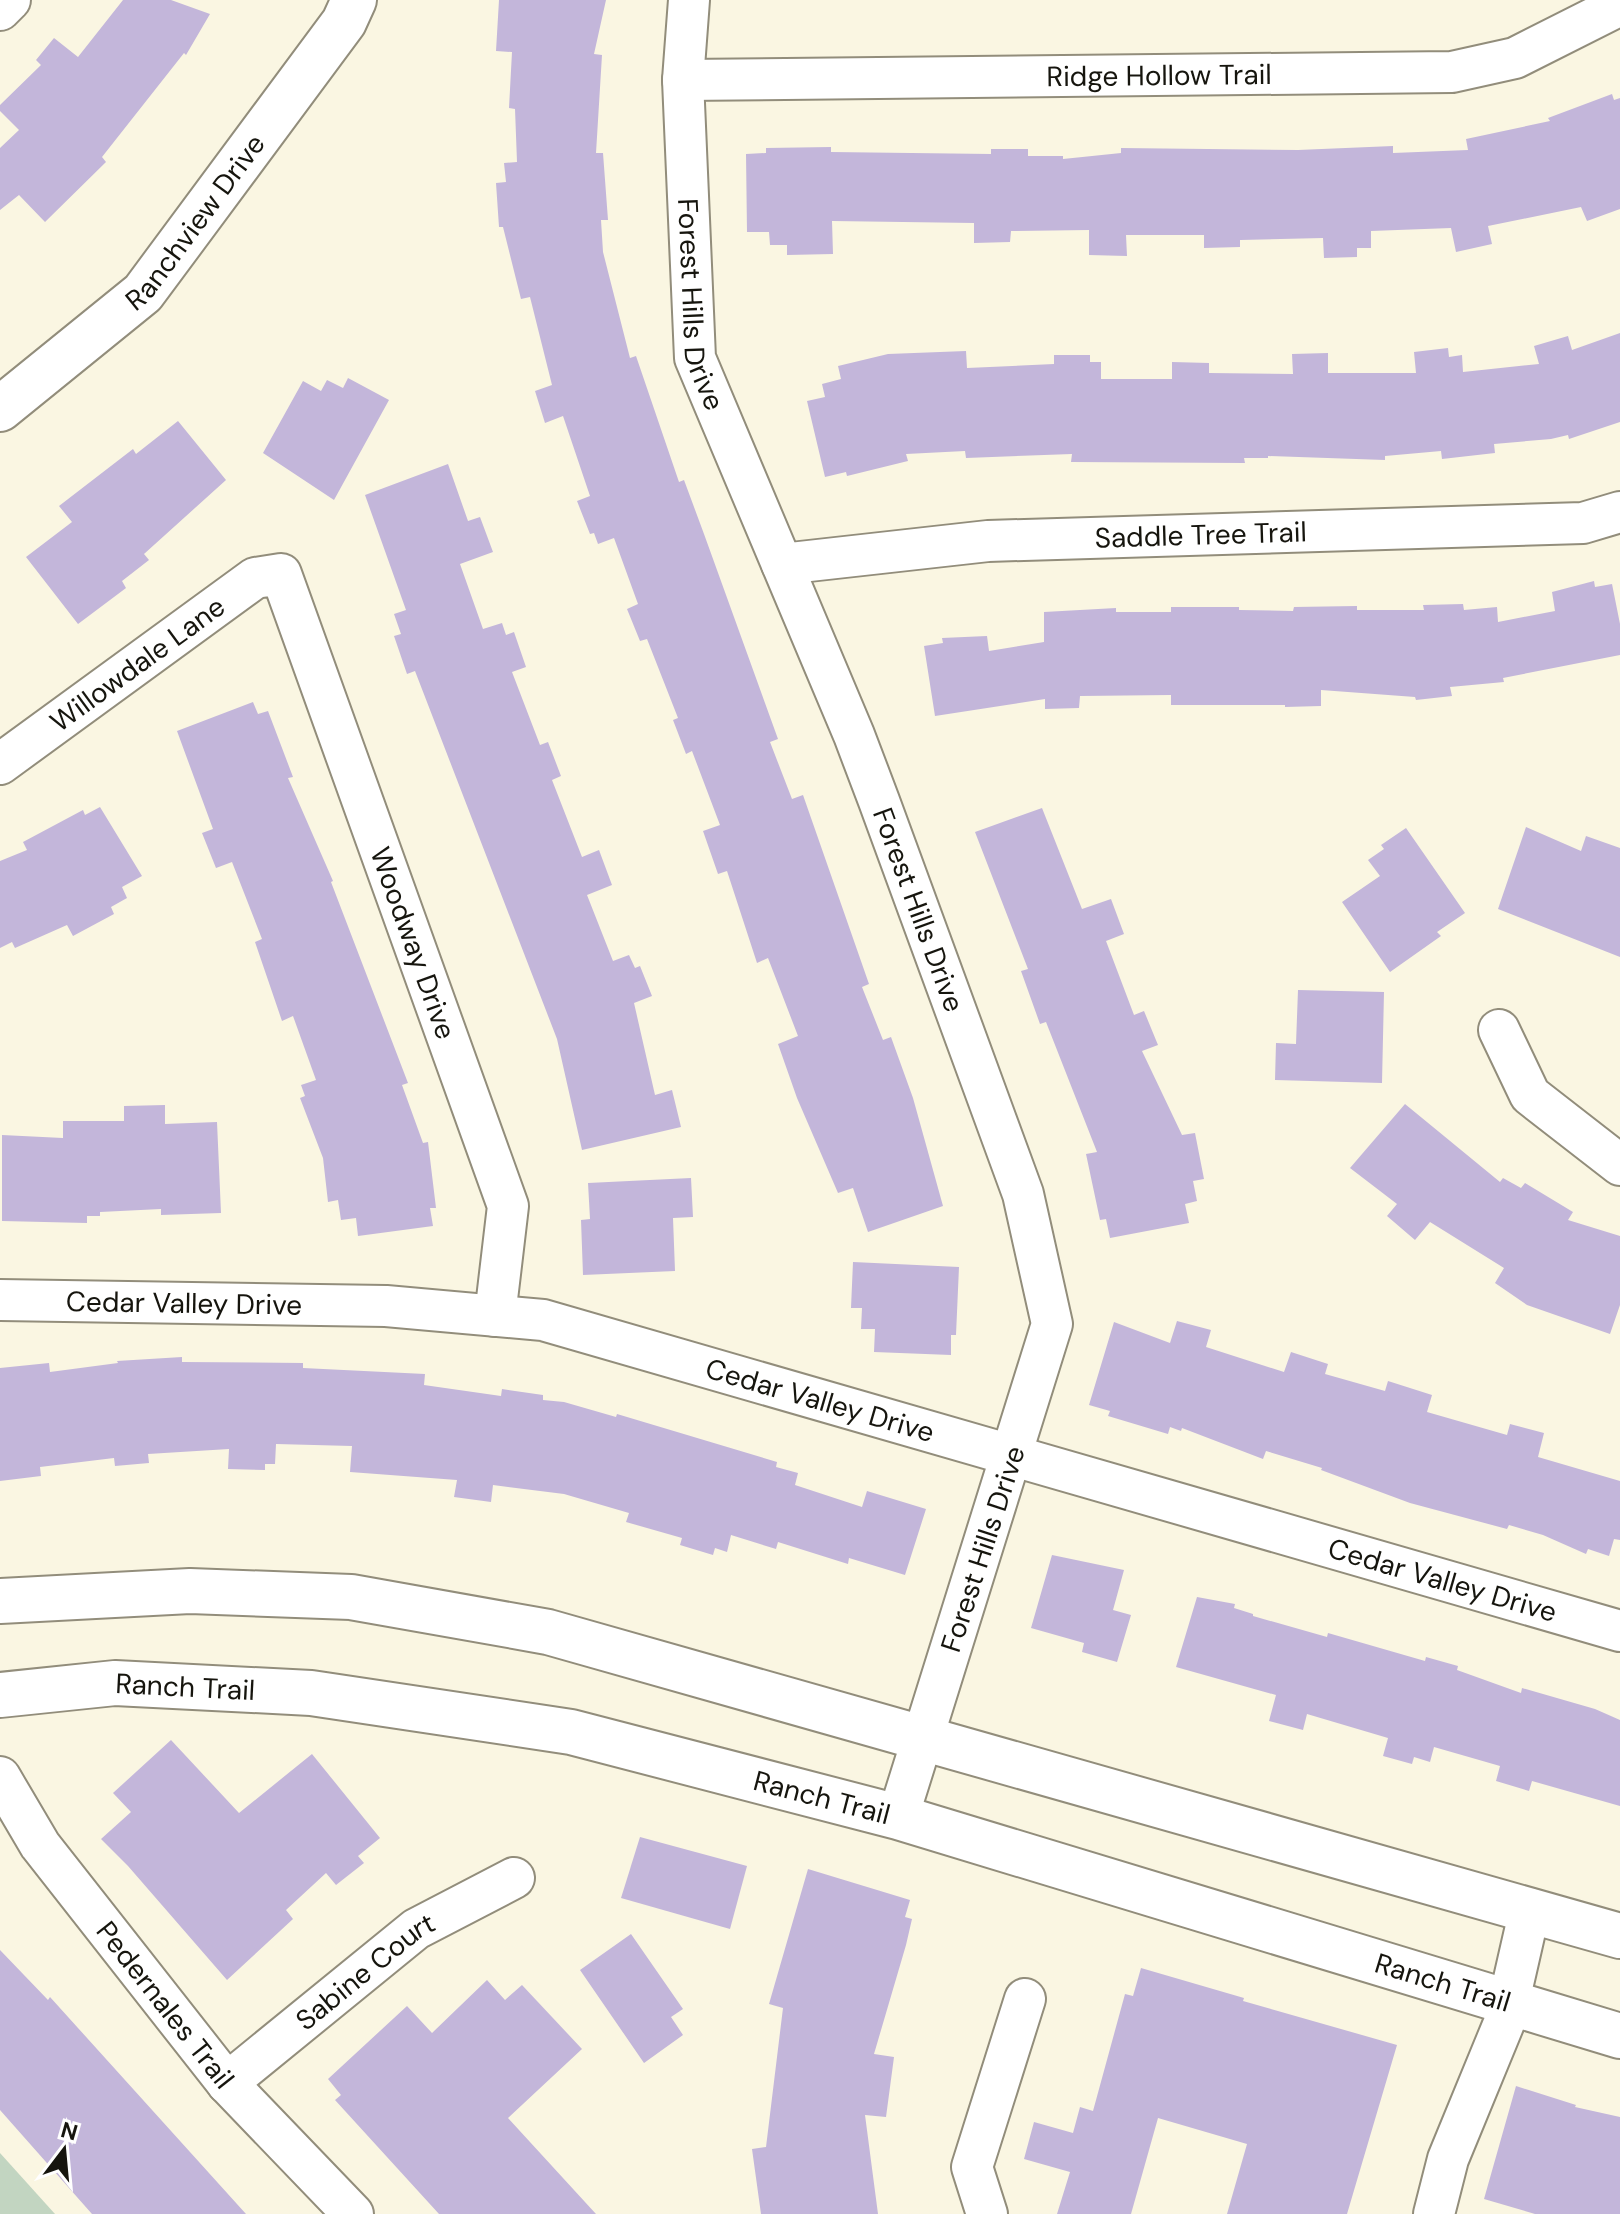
<svg xmlns="http://www.w3.org/2000/svg" width="1620" height="2214" font-family="'DM Sans',sans-serif">
  <rect width="100%" height="100%" fill="#faf6e2"/>
  <path fill="#c2d5c1" d="M0,2153L55,2214H0Z"/>
  <g fill="#c3b6da">
    <path d="M123,0H171L210,14L186,55L184,53L102,157L106,162L45,222L19,195L0,210V148L19,130L0,111V105L41,65L36,60L54,38L78,57Z"/>
    <path d="M499,0H606L594,54L602,55L596,153H603L608,220H601L603,252L630,358L636,356L679,482L684,480L704,534L778,739L770,742L792,799L803,795L869,984L862,987L883,1040L891,1037L913,1098L943,1206L868,1232L853,1188L838,1193L797,1098L778,1044L798,1036L768,958L757,963L727,871L718,874L703,831L720,825L692,751L686,754L673,720L678,718L647,639L640,641L627,609L638,604L614,538L598,544L594,533L590,534L577,501L590,496L563,416L545,423L535,391L552,385L530,297L521,299L503,227H499L496,183L506,182L504,163L517,162L515,109L509,108L512,52L496,51Z"/>
    <path d="M1612,94L1614,100L1620,98V209L1587,221L1581,207L1488,226L1492,244L1456,252L1451,228L1371,231V248H1357V257L1324,258L1323,238L1240,240V247L1204,248V235H1126L1127,256L1089,255V230L1011,231L1010,242L974,243V223L832,221L833,254L787,255V245H770L769,232H747L746,154L766,153V148L831,147V152L991,154V149H1028V156H1063V159L1121,153V148L1298,150L1393,146V153L1468,150L1466,139L1550,121L1548,118Z"/>
    <path d="M1620,333V422L1569,439L1568,435L1551,439L1494,444L1495,453L1442,459L1441,451L1385,456V460L1268,456V458H1244L1245,463L1071,462L1072,454L966,458L965,451L906,454L908,461L847,476L846,472L825,477L807,401L825,397L822,384L841,379L838,366L888,354L966,351L967,368L1054,364V355H1090V362H1101V379H1172V362L1209,363V373L1293,374L1292,354L1328,353V373H1416L1414,352L1448,348L1449,357L1462,355L1463,372L1539,364L1534,346L1568,336L1572,350Z"/>
    <path d="M348,378L389,400L334,500L263,453L303,381L321,391L327,380L343,388Z"/>
    <path d="M178,421L226,480L144,554L149,560L122,581L126,588L78,624L26,557L72,522L59,506L133,449L136,454Z"/>
    <path d="M448,464L468,521L480,517L493,552L460,564L483,629L502,623L506,635L514,632L526,667L512,672L540,745L548,742L561,776L552,780L582,857L599,850L612,885L587,895L613,961L629,955L635,968L640,966L652,996L634,1003L655,1095L672,1090L681,1127L582,1150L557,1039L415,671L407,674L394,636L401,634L394,614L406,610L365,495Z"/>
    <path d="M1594,581L1595,587L1612,584L1620,624V655L1503,678L1504,682L1450,687L1452,696L1416,700L1415,697L1321,690V706L1285,707V705H1171V695L1080,696L1079,708L1045,709V699L935,716L924,646L943,643L942,638L987,636L989,651L1044,642V612L1116,608V612H1171V607H1239V610L1293,611L1294,607L1357,606V610H1424L1423,605L1463,604L1464,610L1497,607L1498,622L1555,611L1552,592Z"/>
    <path d="M253,702L258,714L268,711L293,777L288,778L333,881L331,882L408,1083L402,1085L423,1143L428,1142L436,1208H430L433,1226L358,1236L356,1218L341,1220L338,1200L328,1202L323,1158L300,1098L305,1096L301,1085L316,1080L293,1016L282,1021L255,942L262,939L232,862L216,868L202,833L213,829L177,731Z"/>
    <path d="M100,807L142,876L122,887L127,898L111,907L114,914L73,936L67,925L15,948L12,942L0,948V861L27,850L23,842L83,810L85,815Z"/>
    <path d="M1042,808L1082,909L1111,899L1124,934L1106,941L1134,1015L1144,1011L1158,1045L1142,1051L1182,1135L1195,1133L1204,1179L1193,1181L1197,1201L1185,1204L1189,1223L1110,1238L1106,1219L1100,1220L1086,1154L1097,1152L1046,1022L1040,1024L1021,971L1028,969L975,832Z"/>
    <path d="M1526,827L1581,851L1586,836L1620,848V957L1498,909Z"/>
    <path d="M1406,828L1465,913L1437,932L1441,936L1390,972L1342,902L1380,876L1368,860L1384,849L1381,845Z"/>
    <path d="M1298,990L1384,992L1382,1083L1275,1080L1276,1043L1296,1044Z"/>
    <path d="M1405,1104L1500,1182L1503,1178L1521,1188L1525,1183L1573,1212L1568,1220L1620,1236V1305L1610,1334L1527,1305L1495,1283L1504,1268L1430,1222L1415,1240L1387,1216L1397,1204L1350,1168Z"/>
    <path d="M165,1105V1124L217,1122L221,1213L161,1215V1209L100,1212V1216H87V1223L2,1221V1135L63,1138V1121H124V1106Z"/>
    <path d="M691,1178L693,1217L673,1218L675,1271L583,1275L581,1220L590,1219L588,1183Z"/>
    <path d="M853,1262L959,1267L956,1335H951V1355L874,1352L875,1329H861L862,1308H851Z"/>
    <path d="M1177,1321L1211,1330L1206,1347L1284,1372L1291,1352L1328,1364L1325,1374L1385,1391L1388,1381L1432,1395L1427,1412L1507,1435L1510,1424L1544,1433L1538,1457L1620,1481V1540L1614,1539L1609,1556L1588,1549L1586,1554L1543,1535L1509,1525L1507,1529L1410,1503L1321,1470L1322,1468L1266,1451L1263,1459L1182,1428L1181,1431L1170,1427L1168,1434L1108,1416L1110,1411L1089,1405L1114,1322L1170,1343Z"/>
    <path d="M182,1357V1362L303,1363V1368L425,1374L424,1385L501,1396L502,1389L543,1395V1400L564,1402L616,1417L617,1414L777,1462L776,1467L798,1473L795,1485L862,1507L867,1491L926,1509L905,1575L849,1558L848,1564L778,1542L776,1549L731,1535L727,1552L715,1548L713,1555L680,1545L682,1538L626,1522L629,1513L564,1494L493,1485L491,1502L454,1497L457,1480L350,1472L352,1446L276,1444L275,1464H265V1470L228,1469L229,1449L148,1454L149,1463L115,1466L114,1458L40,1467L41,1476L0,1481V1368L49,1363L50,1372L118,1363L117,1361Z"/>
    <path d="M1052,1555L1124,1570L1113,1610L1131,1615L1117,1662L1082,1652L1084,1643L1031,1628Z"/>
    <path d="M1197,1597L1235,1604L1234,1608L1253,1614V1616L1327,1637L1328,1633L1425,1661L1426,1657L1458,1666L1457,1670L1521,1693L1522,1688L1595,1709L1620,1720V1806L1532,1781L1529,1791L1496,1781L1500,1766L1434,1747L1430,1762L1414,1757L1412,1764L1383,1756L1388,1738L1307,1714L1303,1730L1269,1721L1276,1695L1176,1667Z"/>
    <path d="M171,1740L239,1813L312,1754L380,1838L358,1856L364,1863L336,1885L326,1873L286,1910L293,1919L227,1980L128,1866L101,1839L131,1812L113,1793Z"/>
    <path d="M640,1837L747,1866L730,1929L621,1898Z"/>
    <path d="M808,1869L910,1900L905,1917L912,1919L906,1945L874,2054L894,2057L886,2117L865,2115L878,2214H761L752,2149L766,2147L783,2008L769,2004Z"/>
    <path d="M631,1934L683,2009L671,2017L683,2035L644,2063L580,1970Z"/>
    <path d="M0,1950L48,2000L50,1997L246,2214H92L0,2110Z"/>
    <path d="M1141,1968L1244,1998L1243,2001L1397,2045L1347,2214H1227L1247,2144L1158,2118L1131,2214H1057L1070,2172L1024,2159L1034,2122L1073,2133L1080,2107L1093,2111L1125,1994L1133,1996Z"/>
    <path d="M487,1980L505,2000L522,1985L582,2049L508,2118L596,2214H439L335,2100L341,2095L328,2079L407,2006L432,2033Z"/>
    <path d="M1516,2086L1576,2105L1575,2107L1620,2117V2214H1535L1484,2199Z"/>
  </g>
  <g fill="none" stroke-linecap="round" stroke-linejoin="round">
    <defs>
      <g id="street">
        <path id="s1" d="M689,0L683,80L695,358L854,735L879,801L1023,1194L1052,1324L898,1817"/>
        <path d="M0,10L10,0"/>
        <path id="s2" d="M683,80L1452,72L1515,58L1620,5"/>
        <path id="s3" d="M782,564L988,541L1583,523L1620,512"/>
        <path id="s4" d="M0,764L255,578L281,574L508,1206L495,1316"/>
        <path d="M1499,1030L1530,1095L1620,1165"/>
        <path id="s5" d="M0,1300L386,1306L543,1320L1620,1631"/>
        <path id="s6" d="M0,1777L40,1845L227,2083L353,2214"/>
        <path id="s7" d="M227,2083L416,1929L514,1878"/>
        <path d="M987,2214L972,2167L1025,1999"/>
        <path d="M1434,2214L1448,2159L1504,2023L1530,1909"/>
      </g>
      <g id="secondary">
        <path id="s8" d="M0,409L143,293L344,22L354,0"/>
        <path d="M0,1601L190,1591L351,1597L548,1632L1620,1936"/>
        <path id="s9" d="M0,1695L115,1683L311,1693L571,1732L898,1817L1620,2036"/>
      </g>
    </defs>
    <use href="#street" stroke="#928d7b" stroke-width="44"/>
    <use href="#secondary" stroke="#928d7b" stroke-width="48"/>
    <use href="#street" stroke="#fff" stroke-width="40"/>
    <use href="#secondary" stroke="#fff" stroke-width="44"/>
  </g>
  <g text-anchor="middle" dominant-baseline="central" stroke-width="7" stroke-linejoin="round" paint-order="stroke">
    <g font-size="28" fill="#16150e" stroke="#fff">
      <text stroke="none"><textPath href="#s2" startOffset="476">Ridge Hollow Trail</textPath></text>
      <text stroke="none"><textPath href="#s8" startOffset="272">Ranchview Drive</textPath></text>
      <text stroke="none"><textPath href="#s1" startOffset="306">Forest Hills Drive</textPath></text>
      <text stroke="none"><textPath href="#s3" startOffset="420">Saddle Tree Trail</textPath></text>
      <text stroke="none"><textPath href="#s4" startOffset="170">Willowdale Lane</textPath></text>
      <text stroke="none"><textPath href="#s1" startOffset="954">Forest Hills Drive</textPath></text>
      <text stroke="none"><textPath href="#s4" startOffset="734">Woodway Drive</textPath></text>
      <text stroke="none"><textPath href="#s5" startOffset="184">Cedar Valley Drive</textPath></text>
      <text stroke="none"><textPath href="#s5" startOffset="832">Cedar Valley Drive</textPath></text>
      <text transform="translate(983 1549) rotate(-72)">Forest Hills Drive</text>
      <text stroke="none"><textPath href="#s5" startOffset="1480">Cedar Valley Drive</textPath></text>
      <text stroke="none"><textPath href="#s9" startOffset="186">Ranch Trail</textPath></text>
      <text stroke="none"><textPath href="#s9" startOffset="834">Ranch Trail</textPath></text>
      <text stroke="none"><textPath href="#s7" startOffset="178">Sabine Court</textPath></text>
      <text stroke="none"><textPath href="#s9" startOffset="1482">Ranch Trail</textPath></text>
      <text stroke="none"><textPath href="#s6" startOffset="282">Pedernales Trail</textPath></text>
    </g>
  </g>
  <g transform="translate(64 2150) rotate(16)" stroke="#ffffff" stroke-width="6" paint-order="stroke">
  <path d="M0-6L14 30L0 20L-14 30Z" fill="#16150e"/>
  <text y="-12" font-size="22" font-weight="bold" text-anchor="middle" fill="#16150e">N</text>
  </g>
</svg>
